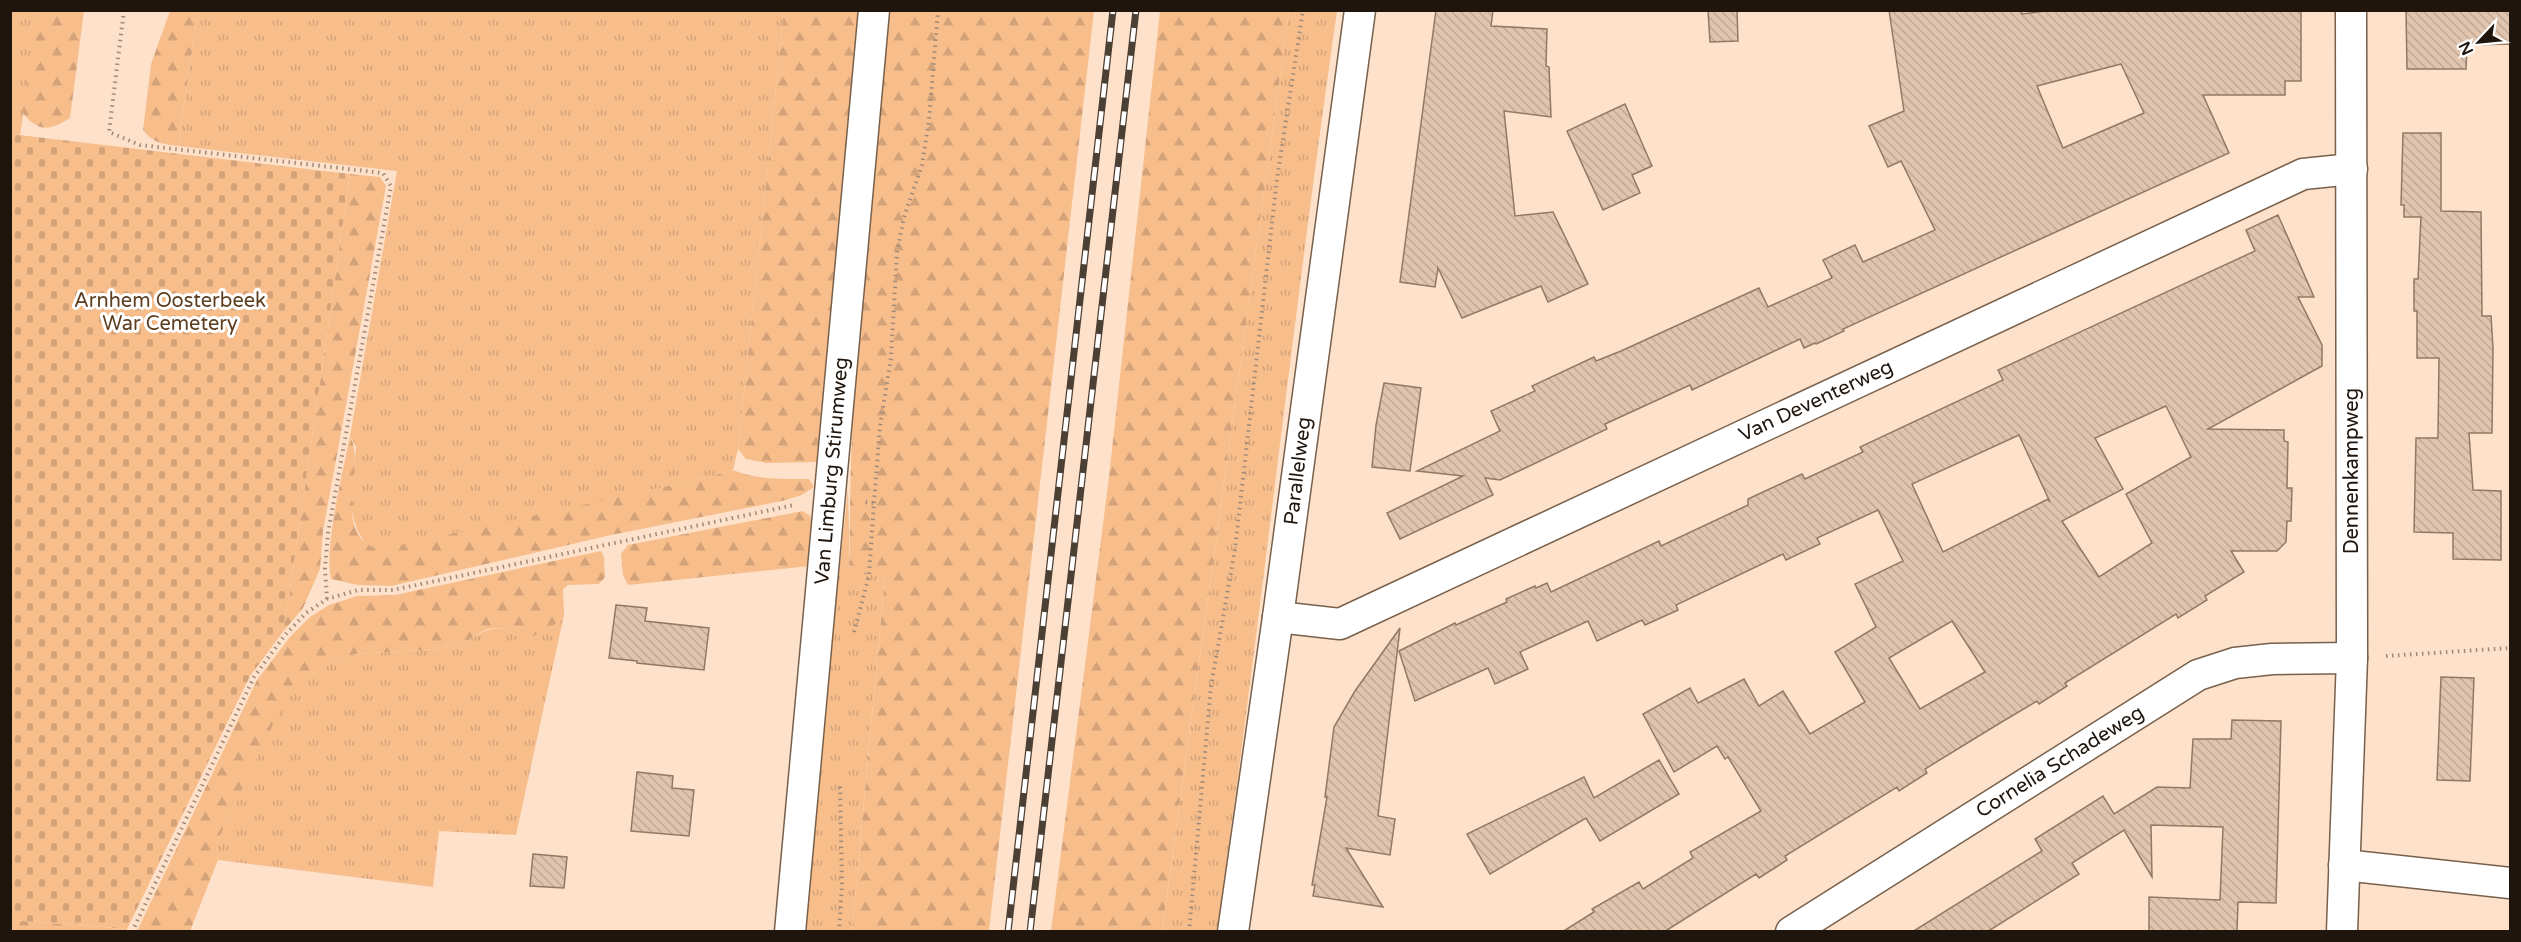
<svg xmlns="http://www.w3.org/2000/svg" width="2521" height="942" font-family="'Varela Round',sans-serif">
  <defs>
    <pattern id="grass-tufts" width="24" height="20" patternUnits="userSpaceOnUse" patternTransform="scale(1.5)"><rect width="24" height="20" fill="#f7be8c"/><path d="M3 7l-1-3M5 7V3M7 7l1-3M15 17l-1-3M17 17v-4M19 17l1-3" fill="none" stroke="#d3a278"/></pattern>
    <pattern id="forest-firs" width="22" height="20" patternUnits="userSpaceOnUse" patternTransform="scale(1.5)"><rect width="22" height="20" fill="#f7be8c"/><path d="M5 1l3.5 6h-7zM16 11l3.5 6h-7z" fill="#d3a278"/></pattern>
    <pattern id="cemetery-stones" width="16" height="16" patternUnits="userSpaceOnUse" patternTransform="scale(1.5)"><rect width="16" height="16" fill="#f7be8c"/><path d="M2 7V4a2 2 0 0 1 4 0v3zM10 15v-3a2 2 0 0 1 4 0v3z" fill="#d3a278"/></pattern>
    <pattern id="building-back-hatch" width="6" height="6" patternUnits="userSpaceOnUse" patternTransform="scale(1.5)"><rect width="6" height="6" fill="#e1c4ad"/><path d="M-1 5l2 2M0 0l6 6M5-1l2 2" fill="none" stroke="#c1a894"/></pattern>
  </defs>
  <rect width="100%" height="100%" fill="#fee1ca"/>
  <g fill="url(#grass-tufts)">
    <path d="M10,11H39L20,135L11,134Z"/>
    <path d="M198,11H784L738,449L733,470L704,478L399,548L379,551L367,546L357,530L350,505L356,447L350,436L397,171L178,146Z"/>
    <path d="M1289,11H1337C1293,317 1260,625 1217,931L1162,932Z"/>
    <path d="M848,489L850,574H885L852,931L804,932L807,874Z"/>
    <path d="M564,615L516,835L439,831L433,887L218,860L216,844L289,689L327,665L354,654L438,649L468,640L487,630L502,628L516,635L551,628Z"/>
  </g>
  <g fill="url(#forest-firs)">
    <path d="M39,11H84L70,118C49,131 39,133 22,112Z"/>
    <path d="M170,11H198L178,146C162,144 153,143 143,130L151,64Z"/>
    <path d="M784,11H862L820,462L766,463L746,459L738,449Z"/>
    <path d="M886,11H1094L989,931H852L885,575L850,574C847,386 870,198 886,11Z"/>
    <path d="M1160,11H1289L1162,931H1051L1109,477Z"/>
    <path d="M350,174L380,177L386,186L323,531L320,569L303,608L282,633L289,597Z"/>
    <path d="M350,436C367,468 329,533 379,550L704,478L733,470C757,480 783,479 809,479L814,487L802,495L782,501L611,535L391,586L358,585L331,579C324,546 343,472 350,436Z"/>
    <path d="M803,511L810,516L812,522L810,566L628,585L623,575L621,554L628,545Z"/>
    <path d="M601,551L604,557L605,577L599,584L568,585L563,589L564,615L551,628L533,636L516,635L502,628L487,629L468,640L438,649L354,654L327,665L290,689L216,844L218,860L190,931H137L257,680L290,637L310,617L329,605L357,596L395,595Z"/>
    <path d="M11,920L127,929L126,932L11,931Z"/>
  </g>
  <path fill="url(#cemetery-stones)" d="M11,134L350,174L289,597L282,633L250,676L127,929L11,920Z"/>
  <g fill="url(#building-back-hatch)" stroke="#937963" stroke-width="1.5" fill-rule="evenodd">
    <path d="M1436,10H1493L1491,26L1547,29L1546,66L1549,67L1551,117L1504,111L1515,216L1553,212L1588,284L1548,302L1541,286L1462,318L1438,268L1435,287L1400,282Z"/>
    <path d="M1708,10H1737L1738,41L1710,42Z"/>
    <path d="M1889,10H2021L2022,14L2052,10H2301V81H2285V95H2203L2229,153L1843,329L1844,331L1816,344L1815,343L1804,348L1800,339L1692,390L1690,385L1605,424L1607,429L1500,480L1485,478L1493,495L1400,539L1387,513L1463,476L1417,471L1500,431L1491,411L1535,391L1532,386L1594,357L1596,361L1621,351L1759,288L1768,307L1832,278L1823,260L1855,245L1863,262L1935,230L1901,161L1888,167L1869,126L1904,111ZM2121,64L2144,113L2063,148L2037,86Z"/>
    <path d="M2406,10H2511V44L2467,45L2466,69H2407Z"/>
    <path d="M1625,104L1652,166L1632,175L1640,193L1603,210L1567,131Z"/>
    <path d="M2403,133H2441V211L2481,212L2482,316H2491L2493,348L2492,433H2469L2473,490L2501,491V560L2453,559V533L2414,532L2416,438H2438L2439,358H2417V311H2414V279H2418L2421,217H2404V205H2401Z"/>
    <path d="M2278,215L2314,297H2298L2322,345V366L2208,429L2284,430V441L2288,442L2287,488H2292L2291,521H2287L2286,542L2277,551H2231L2244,572L2205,596L2207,600L2178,618L2176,614L2065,683L2067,686L2039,704L2037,701L2000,723L1925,769L1927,773L1899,791L1897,787L1785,856L1787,860L1759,878L1756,874L1664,932H1562L1594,912L1592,909L1639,882L1643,889L1693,858L1690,852L1761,811L1728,757L1725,759L1717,746L1674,772L1643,714L1690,688L1698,703L1744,679L1759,706L1783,691L1810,734L1865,702L1835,652L1876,627L1855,584L1903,561L1878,510L1817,538L1820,544L1786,560L1783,554L1676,605L1678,610L1645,625L1642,620L1597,641L1588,621L1520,652L1528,669L1495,684L1488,668L1415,701L1399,651L1455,623L1456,625L1507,602L1506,599L1535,586L1536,588L1547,583L1551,592L1659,541L1661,546L1748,505V499L1802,474L1805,479L1863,452L1860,447L2003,380L1998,370L2255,251L2246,230ZM2166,406L2191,457L2126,494L2152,543L2099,577L2062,521L2123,489L2095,438ZM2019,435L2050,502L2048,499L1943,552L1912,484ZM1952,621L1985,672L1920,709L1889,658Z"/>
    <path d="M1384,383L1421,388L1410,471L1372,467L1376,425Z"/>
    <path d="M616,605L647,608L645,621L709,628L704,670L637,663V661L609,658Z"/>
    <path d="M1400,628L1378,816L1395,819L1390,855L1346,848L1383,907L1313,896L1315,885H1312L1327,797H1325L1334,727L1355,691Z"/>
    <path d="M2441,677L2474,678L2470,781L2437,780Z"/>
    <path d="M2232,720L2281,721L2276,903L2238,902L2237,932H2149V897L2220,900L2223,827L2151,825L2152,877L2124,830L2072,863L2079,874L1987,932H1912L2042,851L2035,839L2103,796L2114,814L2157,787L2190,788L2193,739H2231Z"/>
    <path d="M1659,760L1679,794L1600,841L1586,818L1490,874L1467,834L1584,777L1594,798Z"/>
    <path d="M637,772L673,776L672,788L694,790L689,836L631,831Z"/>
    <path d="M533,854L567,857L564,888L530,886Z"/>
  </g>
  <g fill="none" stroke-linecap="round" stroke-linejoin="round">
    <defs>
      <g id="minor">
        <path d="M1278,617L1340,624L2303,174L2352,169"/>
        <path d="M2344,865L2510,883"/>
        <path d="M790,932L874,10"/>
        <path d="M1233,932L1278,617L1360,10"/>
        <path d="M1791,932L2198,675L2235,663L2272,659L2352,658"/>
        <path d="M2342,932L2352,658L2351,10"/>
      </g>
    </defs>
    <use href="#minor" stroke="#78604b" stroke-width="33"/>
    <g stroke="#9f8a79" stroke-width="4" stroke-dasharray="1.5 4.5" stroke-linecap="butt">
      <path d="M124,10L109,132L140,145L383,173L391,186L328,533L325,568L327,599"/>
      <path d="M874,503L880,426L891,358L897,252L904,217L922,165L929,120L938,10"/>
      <path d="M854,632L869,575L874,503L863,502"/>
      <path d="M2386,656L2510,648"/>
      <path d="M132,932L254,677L285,635L306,613L327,599L358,590H393L794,505"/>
      <path d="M839,932L842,885L840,785"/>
      <path d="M1189,932L1211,686L1235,549L1277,179L1303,10"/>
    </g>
    <use href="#minor" stroke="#fff" stroke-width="30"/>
    <defs>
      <g id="rail">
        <path d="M1008,932L1113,10"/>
        <path d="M1030,932L1136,10"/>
      </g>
    </defs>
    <use href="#rail" stroke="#4c3f34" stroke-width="7"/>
    <use href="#rail" stroke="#fff" stroke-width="4.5" stroke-dasharray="14" stroke-linecap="butt"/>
  </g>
  <g text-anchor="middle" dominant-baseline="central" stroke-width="6" stroke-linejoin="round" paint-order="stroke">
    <g font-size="20" fill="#5e3e20" stroke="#fff">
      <text x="170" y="301">Arnhem Oosterbeek<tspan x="170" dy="23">War Cemetery</tspan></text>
    </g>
    <g font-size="20" fill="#1f150d" stroke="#fff">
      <text transform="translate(1816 401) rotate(-25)">Van Deventerweg</text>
      <text transform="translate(832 471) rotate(-85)">Van Limburg Stirumweg</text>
      <text transform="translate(1298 471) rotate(-83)">Parallelweg</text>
      <text transform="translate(2352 471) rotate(-90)">Dennenkampweg</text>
      <text transform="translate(2060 762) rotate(-32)">Cornelia Schadeweg</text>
    </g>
  </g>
  <rect width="2521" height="942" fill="none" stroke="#1f150d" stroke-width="24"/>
  <g transform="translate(2479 42) rotate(244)" stroke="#ffffff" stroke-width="4.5" paint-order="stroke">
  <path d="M0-4.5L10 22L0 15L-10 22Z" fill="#1f150d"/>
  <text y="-9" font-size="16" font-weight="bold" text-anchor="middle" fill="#1f150d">N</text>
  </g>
</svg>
